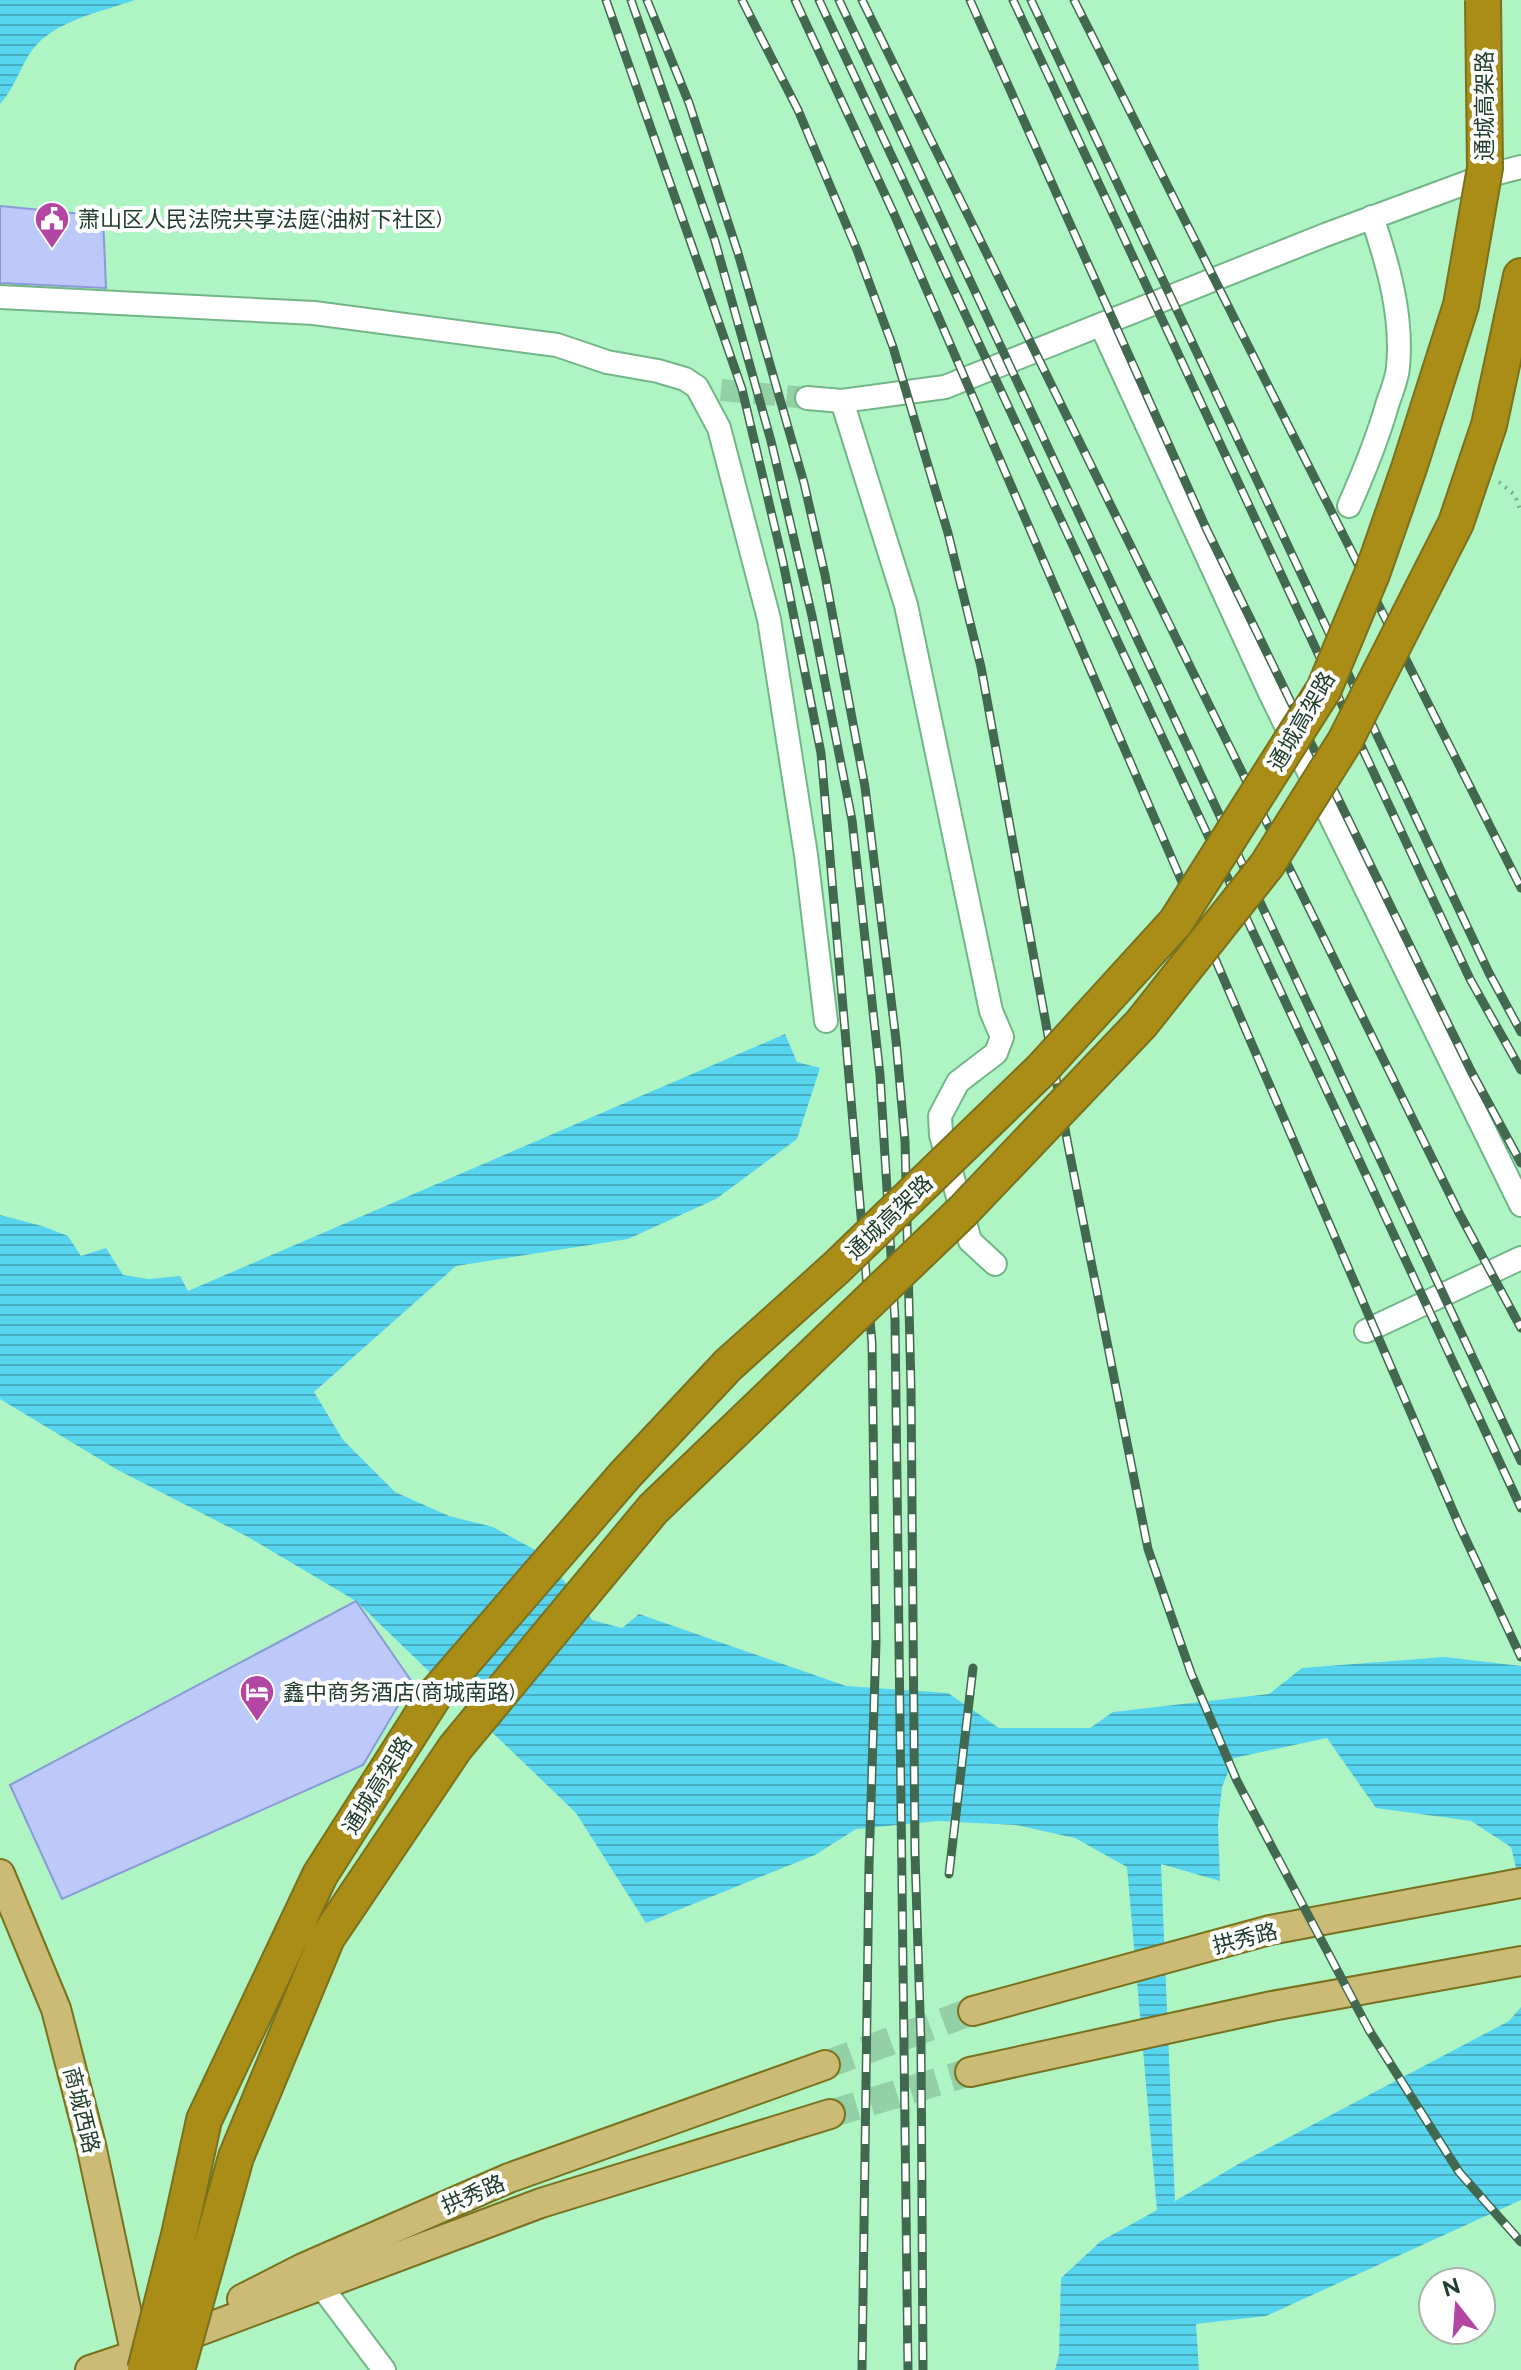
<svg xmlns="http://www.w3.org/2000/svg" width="1521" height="2370" font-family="Raleway,'Noto Sans SC',sans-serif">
  <defs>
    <pattern id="water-rules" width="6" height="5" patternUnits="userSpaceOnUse" patternTransform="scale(2)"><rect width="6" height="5" fill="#57d4ee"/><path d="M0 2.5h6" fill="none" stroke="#48adc1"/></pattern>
  </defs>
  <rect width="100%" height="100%" fill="#aff5c4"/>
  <g fill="url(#water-rules)">
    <path d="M0,0H135C101,12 56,20 33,49C20,66 15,88 0,104Z"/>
    <path d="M785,1034L797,1062L820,1068L797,1139L716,1199L628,1239L456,1266L314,1392L343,1440L395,1492L449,1516L493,1527L541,1553L579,1599L592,1620L622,1628L639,1614L846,1686L948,1693L999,1728H1090L1113,1712L1269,1694L1302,1668L1445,1657L1521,1666V1888L1511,1847L1471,1821L1376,1808L1327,1738L1234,1758L1222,1787L1218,1824L1220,1881L1161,1864L1175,2201L1242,2162L1509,2021L1521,2007V2200L1266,2316L1196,2324L1199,2370H1055L1059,2355L1061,2278L1101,2241L1157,2210L1127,1867L1075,1838L1016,1825L938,1821L856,1829L815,1855L646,1923L576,1813L356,1601L248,1537L116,1469L0,1399V1215L42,1226L68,1236L81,1256L106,1248L123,1275L149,1279L180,1276L188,1291Z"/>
  </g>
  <g fill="#bcc9f9" stroke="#8a99d9" stroke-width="2">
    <path d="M0,206L103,216L106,288L0,283Z"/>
    <path d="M356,1601L412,1682L363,1765L62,1899L10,1785Z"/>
  </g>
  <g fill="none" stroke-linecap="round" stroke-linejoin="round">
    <path stroke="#93d0a5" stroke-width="22" stroke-dasharray="22 11" stroke-linecap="butt" d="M721,390L807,398"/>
    <g stroke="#93d0a5" stroke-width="28" stroke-dasharray="28 14" stroke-linecap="butt">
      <path d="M825,2065L973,2011"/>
      <path d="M830,2114L970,2072"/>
    </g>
    <defs>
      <g id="minor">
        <path d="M0,297L314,313L557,345L607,362L658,371L685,379L697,387L719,428L769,619L806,855L826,1021"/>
        <path d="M1101,325L1270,693L1521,1205"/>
        <path d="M807,398L842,401L945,387L1325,235L1482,177L1521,167"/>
        <path d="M842,401L906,605L991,1011L1002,1037L996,1053L958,1082L940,1116L941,1135L970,1241L995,1264"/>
        <path d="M1349,506C1364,472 1378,438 1388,402C1392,391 1397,379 1398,367C1403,316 1388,264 1372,217"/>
        <path d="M1366,1331L1521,1258"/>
        <path d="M321,2286L384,2370"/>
      </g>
      <g id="major">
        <path d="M0,1874L56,2009L91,2145L139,2370"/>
        <path d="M973,2011L1270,1930L1521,1883"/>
        <path d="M970,2072L1272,2006L1521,1961"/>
        <path d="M242,2299L303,2268L509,2178L825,2065"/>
        <path d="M90,2370L135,2355L541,2203L830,2114"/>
      </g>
      <path id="highway" d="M1512,318L1521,276"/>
    </defs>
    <use href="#minor" stroke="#72b688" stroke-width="26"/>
    <use href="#major" stroke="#79711e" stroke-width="32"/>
    <use href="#highway" stroke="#79711e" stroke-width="38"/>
    <path stroke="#76ab86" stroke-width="4" stroke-dasharray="2 6" stroke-linecap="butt" d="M1499,482L1515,495L1521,513"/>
    <use href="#minor" stroke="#fff" stroke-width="22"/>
    <use href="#major" stroke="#cbbb74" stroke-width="28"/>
    <use href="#highway" stroke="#a98d17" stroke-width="34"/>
    <defs>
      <g id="rail">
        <path d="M606,0L742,389L783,562L821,753L872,1343L876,1642L869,1866L862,2370"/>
        <path d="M631,0L715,241L771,441L812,616L852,820L880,1075L895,1320L908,2370"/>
        <path d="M647,0L689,103L738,253L804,483L825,575L865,787L896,1040L905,1141L911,1389L915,1853L921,2044L923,2370"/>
        <path d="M742,0L798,110L857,250L893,347L948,533L981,667L1068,1145L1148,1549L1191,1673L1237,1781L1369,2030L1459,2172L1521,2242"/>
        <path d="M795,0L894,214L1460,1527L1521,1657"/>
        <path d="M819,0L1521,1508"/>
        <path d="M839,0L1521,1461"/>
        <path d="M862,0L1459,1213L1521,1328"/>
        <path d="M970,0L1206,528L1471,1071L1521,1163"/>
        <path d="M1013,0L1470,979L1521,1070"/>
        <path d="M1031,0L1489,973L1521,1032"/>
        <path d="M1074,0L1521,888"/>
        <path d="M949,1874L973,1668"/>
      </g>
    </defs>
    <use href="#rail" stroke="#42694f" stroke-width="9"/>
    <use href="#rail" stroke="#fff" stroke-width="6" stroke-dasharray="18" stroke-linecap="butt"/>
    <defs>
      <g id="highway-bridge">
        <path d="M145,2370L179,2235L204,2120L320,1875L434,1696L625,1475L728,1365L836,1268L1041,1070L1176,922L1324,689L1372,574L1409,468L1461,305L1485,168L1483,0"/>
        <path d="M177,2370L236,2157L327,1938L455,1748L653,1509L963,1211L1141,1024L1267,865L1345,741L1456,523L1489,425L1512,318"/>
      </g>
    </defs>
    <use href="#highway-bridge" stroke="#79711e" stroke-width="38" stroke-linecap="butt"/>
    <use href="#highway-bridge" stroke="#a98d17" stroke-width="34"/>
  </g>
  <defs>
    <symbol id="civic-pin" viewBox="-11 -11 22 30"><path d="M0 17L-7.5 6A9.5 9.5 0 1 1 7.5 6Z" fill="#b345a3" stroke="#fff"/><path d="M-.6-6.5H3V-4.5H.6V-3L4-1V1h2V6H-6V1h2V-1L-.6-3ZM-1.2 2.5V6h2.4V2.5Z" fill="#fff"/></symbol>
    <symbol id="hotel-pin" viewBox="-11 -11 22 30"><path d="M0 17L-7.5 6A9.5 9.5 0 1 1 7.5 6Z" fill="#b345a3" stroke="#fff"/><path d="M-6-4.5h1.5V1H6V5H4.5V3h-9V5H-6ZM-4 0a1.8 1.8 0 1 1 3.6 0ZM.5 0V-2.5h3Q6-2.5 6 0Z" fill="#fff"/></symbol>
  </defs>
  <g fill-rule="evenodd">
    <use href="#civic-pin" x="32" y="199" width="40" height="54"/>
    <use href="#hotel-pin" x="237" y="1672" width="40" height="54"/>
  </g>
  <g text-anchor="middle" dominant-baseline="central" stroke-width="8" stroke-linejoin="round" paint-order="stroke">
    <g font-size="22" fill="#213e2b" stroke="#fff">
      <text transform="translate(1484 106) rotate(-90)">通城高架路</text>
      <text transform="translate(1301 721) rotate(-60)">通城高架路</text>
      <text transform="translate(889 1217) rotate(-44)">通城高架路</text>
      <text transform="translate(377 1785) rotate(-58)">通城高架路</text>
      <text transform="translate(1245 1938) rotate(-14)">拱秀路</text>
      <text transform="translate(82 2110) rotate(76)">商城西路</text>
      <text transform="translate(473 2194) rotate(-23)">拱秀路</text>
    </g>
    <g font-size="22" fill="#213e2b" stroke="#fff" text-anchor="start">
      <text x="78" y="219">萧山区人民法院共享法庭(油树下社区)</text>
      <text x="283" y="1692">鑫中商务酒店(商城南路)</text>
    </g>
  </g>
  <g transform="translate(1457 2306) rotate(343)"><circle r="38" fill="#ffffff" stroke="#a6b2aa" stroke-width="2"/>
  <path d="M0-6L14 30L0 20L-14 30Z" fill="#b345a3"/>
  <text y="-12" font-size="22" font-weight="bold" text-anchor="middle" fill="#213e2b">N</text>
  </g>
</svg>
